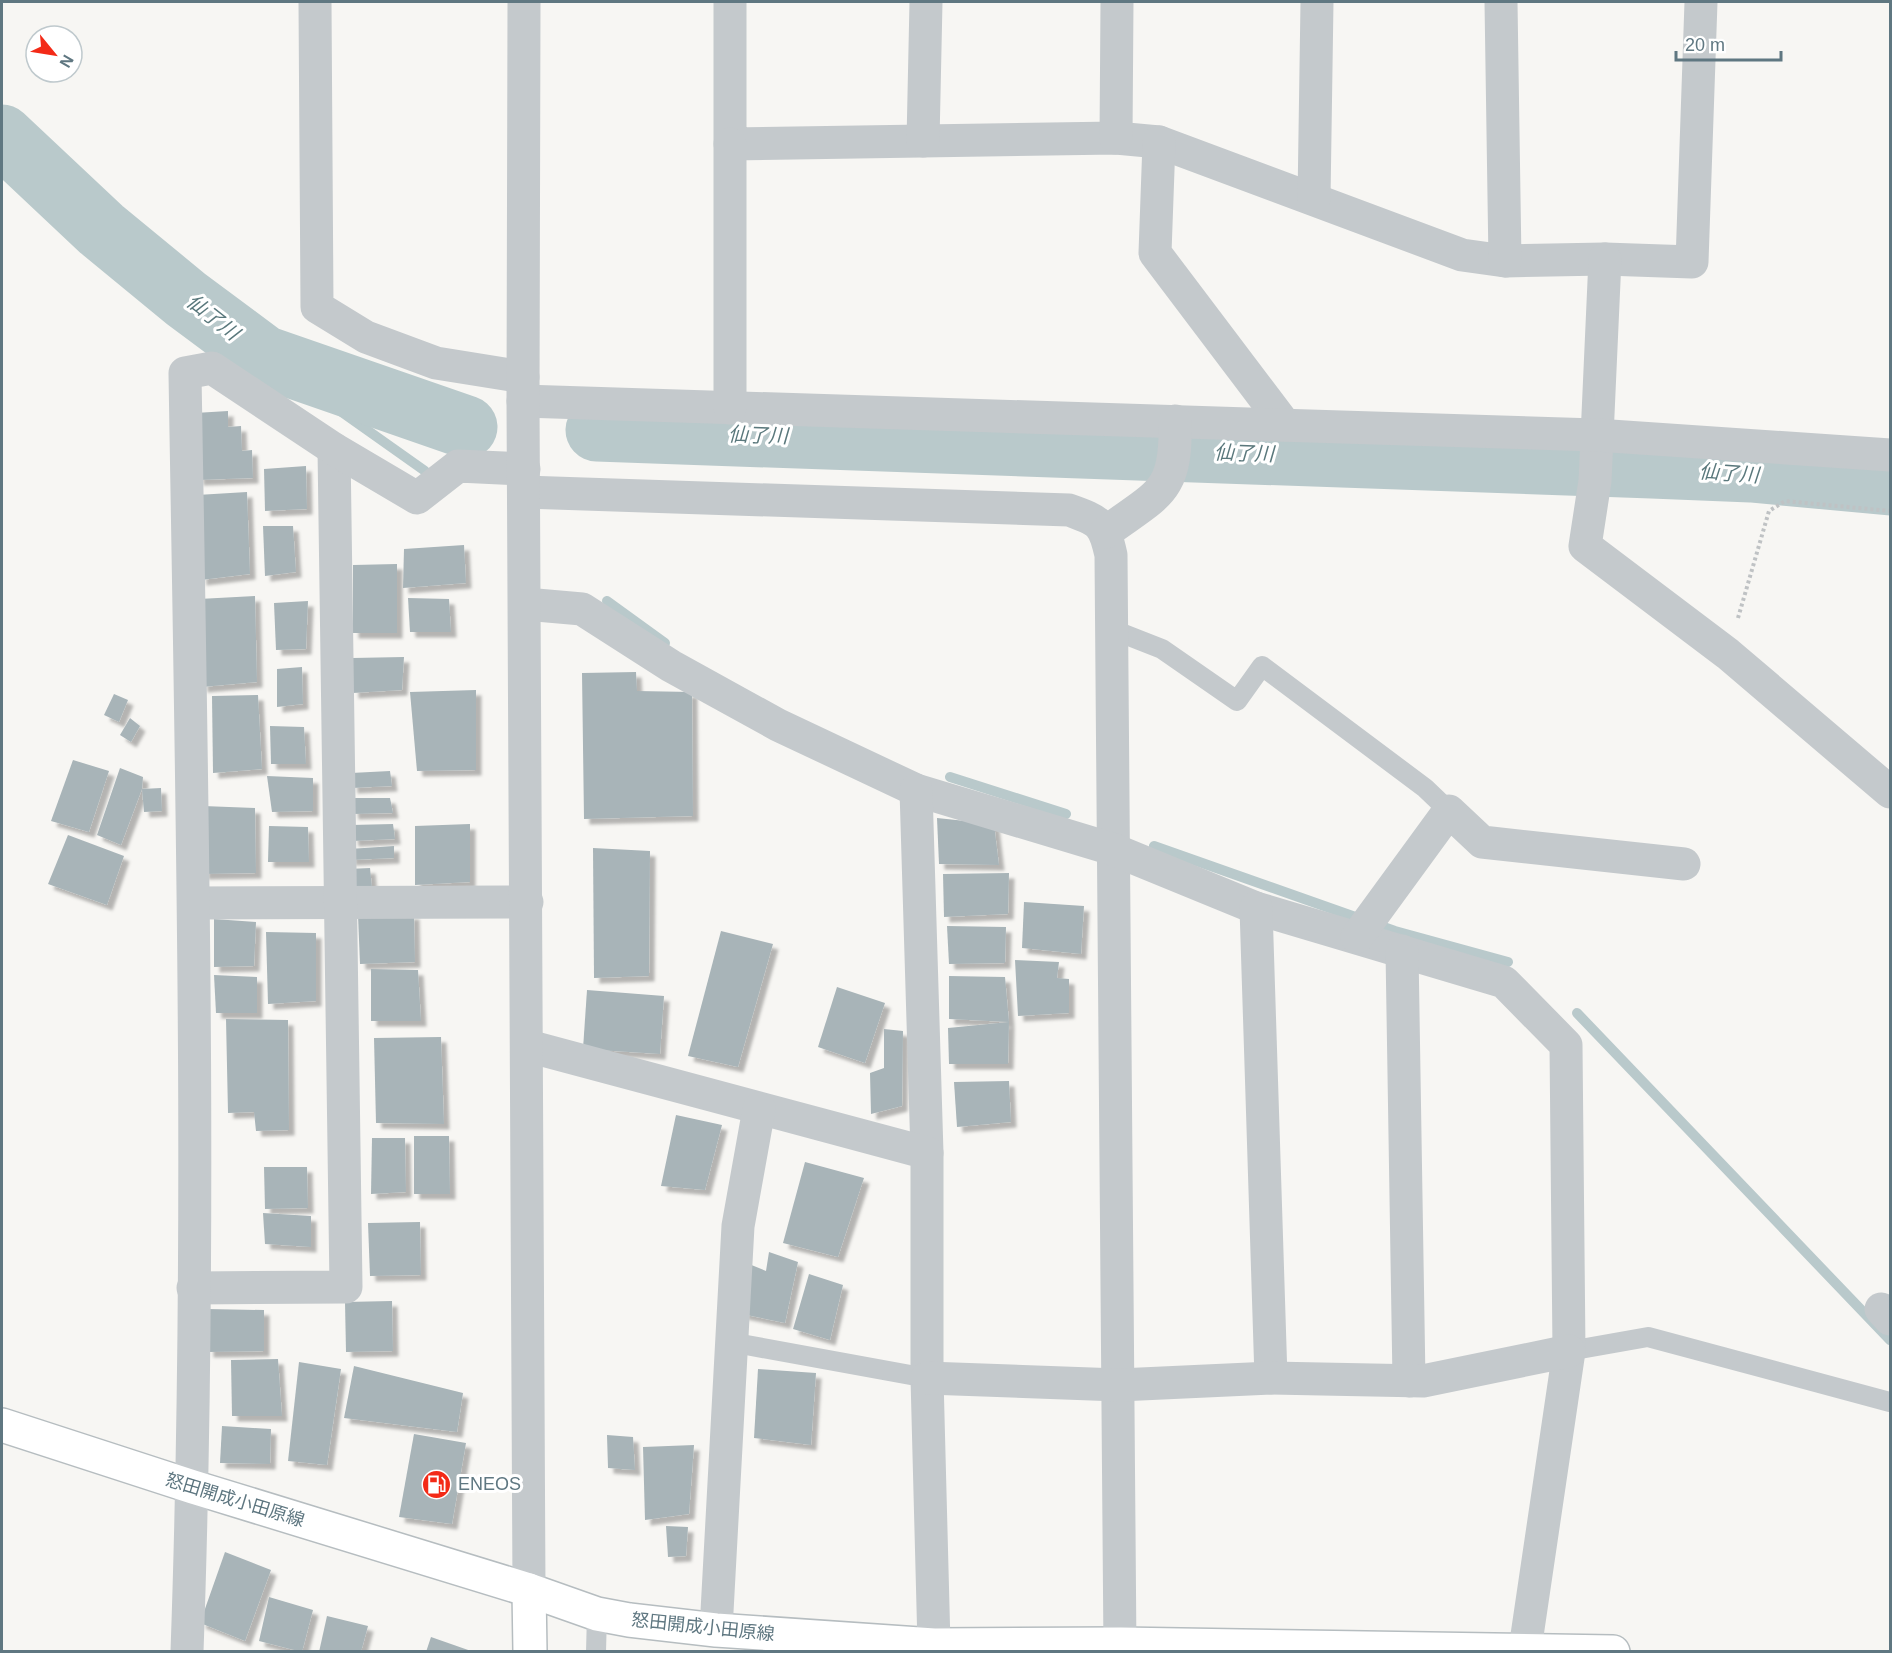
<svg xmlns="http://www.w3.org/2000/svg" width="1892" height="1653" font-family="Helvetica,'Noto Sans JP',sans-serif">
  <defs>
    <filter id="shadow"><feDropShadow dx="5.5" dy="5.5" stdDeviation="1.5" flood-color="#0004"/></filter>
  </defs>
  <rect width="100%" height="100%" fill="#f7f6f3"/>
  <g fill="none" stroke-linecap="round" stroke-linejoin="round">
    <g stroke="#b9c9cb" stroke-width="10">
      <path d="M264,357L425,471"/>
      <path d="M607,601L665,643"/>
      <path d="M950,777L1066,814"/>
      <path d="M1154,846L1395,931L1508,962"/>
      <path d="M1577,1013L1890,1340"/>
    </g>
    <g stroke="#b9c9cb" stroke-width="63">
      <path d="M2,136L101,229L186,299L264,357L466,427"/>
      <path d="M597,430L1652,467L1751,471L1890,484"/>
    </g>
  </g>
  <g fill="#a8b4b8" filter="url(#shadow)">
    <path d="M228,411V427L241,426L242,451L252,450L253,478L198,480L195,413Z"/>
    <path d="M306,466L307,509L265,511L264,469Z"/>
    <path d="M247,492L250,574L201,580L197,495Z"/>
    <path d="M263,526H293L296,572L265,576Z"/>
    <path d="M464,545L466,583L403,588L404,549Z"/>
    <path d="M397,564V633H353V565Z"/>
    <path d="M255,596L257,682L202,687L199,599Z"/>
    <path d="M408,598L449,599L451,632H410Z"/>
    <path d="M308,601L306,649L276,650L274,603Z"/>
    <path d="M404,657L402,690L353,693L352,658Z"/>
    <path d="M302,667L303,704L277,707V669Z"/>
    <path d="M636,672L637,691L692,692L693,816L584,819L582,673Z"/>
    <path d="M476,690V770L417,771L410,692Z"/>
    <path d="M114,694L128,700L119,722L104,715Z"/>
    <path d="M258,695L262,769L213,773L212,696Z"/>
    <path d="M130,718L140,726L131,742L120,735Z"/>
    <path d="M270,726L304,727L306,764H271Z"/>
    <path d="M73,760L109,771L89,832L51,821Z"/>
    <path d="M120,768L143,777L142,789L161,788L162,811L144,812L142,789L121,845L97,835Z"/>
    <path d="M390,771L392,786L352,788L351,773Z"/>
    <path d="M267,776L313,778V811L272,812Z"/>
    <path d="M351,798H390L393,813L353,814Z"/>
    <path d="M203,806L255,808L256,873L203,874Z"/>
    <path d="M937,818L994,824L999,865L939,864Z"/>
    <path d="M393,824L395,839L353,841L351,825Z"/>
    <path d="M470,824V882L415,885V826Z"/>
    <path d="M269,826L308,827L309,862H268Z"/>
    <path d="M68,835L124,856L107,905L48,884Z"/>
    <path d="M394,846V858L350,860L349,849Z"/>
    <path d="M593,848L650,851L649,976L594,978Z"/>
    <path d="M370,868L372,888L350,889L347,869Z"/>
    <path d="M1009,873L1008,914L944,917L943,874Z"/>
    <path d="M1024,902L1084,906L1081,954L1022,948Z"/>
    <path d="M414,914L415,962L360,964L358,915Z"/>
    <path d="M214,919L256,922L254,966L214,967Z"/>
    <path d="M947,926L1006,927L1005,963L949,964Z"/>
    <path d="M721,931L773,944L738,1067L688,1056Z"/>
    <path d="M266,932L316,933V1001L268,1004Z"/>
    <path d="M1015,960L1059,962L1057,978L1069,979V1013L1018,1016Z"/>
    <path d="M371,969L418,970L421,1021H371Z"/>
    <path d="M214,975L257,977V1013H216Z"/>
    <path d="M949,976L1005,977L1009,1022L949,1019Z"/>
    <path d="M837,987L885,1003L865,1063L818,1047Z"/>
    <path d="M587,990L664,996L660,1054L583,1049Z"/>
    <path d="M226,1019L288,1020L289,1130L256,1131L254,1112L228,1113Z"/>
    <path d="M1009,1022L1008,1064H949L948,1028Z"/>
    <path d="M884,1029L903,1031L902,1106L871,1114L870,1073L884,1068Z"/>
    <path d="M441,1037L444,1124L376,1123L374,1038Z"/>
    <path d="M1009,1081L1011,1122L957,1127L954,1082Z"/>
    <path d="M676,1115L722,1125L705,1190L661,1186Z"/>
    <path d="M414,1136H449L450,1194H414Z"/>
    <path d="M372,1138H405L406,1192L371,1194Z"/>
    <path d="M805,1162L864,1178L838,1257L783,1243Z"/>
    <path d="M264,1167H307L308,1208L265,1209Z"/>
    <path d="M263,1213L311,1216V1247L265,1244Z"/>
    <path d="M420,1222L421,1275L370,1276L368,1223Z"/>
    <path d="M769,1252L798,1262L785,1323L742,1314L749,1264L766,1271Z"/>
    <path d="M809,1274L843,1285L830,1340L793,1329Z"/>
    <path d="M392,1301L393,1351L346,1352L345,1302Z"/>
    <path d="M207,1309L264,1310V1351L208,1352Z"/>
    <path d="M278,1359L282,1416H232L231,1360Z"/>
    <path d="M299,1362L341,1369L327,1465L288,1461Z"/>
    <path d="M354,1366L463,1393L457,1432L344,1418Z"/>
    <path d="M758,1369L816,1373L811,1445L754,1438Z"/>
    <path d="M222,1426L271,1429L270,1464L220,1463Z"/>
    <path d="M414,1434L466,1443L452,1524L399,1517Z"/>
    <path d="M607,1435L633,1437L635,1470L608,1468Z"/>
    <path d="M694,1445L689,1514L645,1520L643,1447Z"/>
    <path d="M666,1526L688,1527L686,1556L668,1557Z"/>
    <path d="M225,1552L271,1570L245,1641L200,1623Z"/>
    <path d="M269,1597L313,1610L302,1652L259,1641Z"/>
    <path d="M327,1616L368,1626L361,1652H319Z"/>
    <path d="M431,1637L471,1651V1652H426Z"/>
  </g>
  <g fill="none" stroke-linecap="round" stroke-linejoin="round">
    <defs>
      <g id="secondary">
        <path d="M2,1425L193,1487L529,1590L597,1614L629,1620L716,1630L934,1645L1121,1644L1613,1652"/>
        <path d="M529,1590L530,1652"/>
      </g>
    </defs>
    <use href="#secondary" stroke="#b6bdc0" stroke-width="36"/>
    <path stroke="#bfc2c4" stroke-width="4" stroke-dasharray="3 3" stroke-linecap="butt" d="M1738,618L1769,511L1785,501L1890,511"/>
    <g stroke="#c4c9cc" stroke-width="20">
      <path d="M1111,629L1162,649L1237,701L1262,666L1425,788L1449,811"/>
      <path d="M730,1342L927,1378"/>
      <path d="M1569,1351L1648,1337L1890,1402"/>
      <path d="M596,1652L597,1614"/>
    </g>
    <g stroke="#c4c9cc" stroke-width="33">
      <path d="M315,2L317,307L366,337L436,363L523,377"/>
      <path d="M730,2V144L1116,138L1159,142L1462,255L1505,261L1605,259L1692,262L1701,2"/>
      <path d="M1501,2L1505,261"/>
      <path d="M1116,138L1117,2"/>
      <path d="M923,141L926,2"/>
      <path d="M1159,142L1155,253L1285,425"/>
      <path d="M1314,199L1317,2"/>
      <path d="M1605,259L1595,481L1585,546L1728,654L1890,792"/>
      <path d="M523,401L1596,435L1890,455"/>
      <path d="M730,408V144"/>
      <path d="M524,492L1069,510C1100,521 1104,523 1111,555L1120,1652"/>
      <path d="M1106,532C1159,493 1177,493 1175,421"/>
      <path d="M525,604L582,609L671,666L778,725L916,790L1112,849L1256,908L1504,982L1566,1045L1569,1351L1525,1649"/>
      <path d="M916,790L927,1153"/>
      <path d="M194,903L527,902"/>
      <path d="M1256,908L1271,1378"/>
      <path d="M1357,937L1449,811L1482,842L1684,864"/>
      <path d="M1402,951L1409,1381"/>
      <path d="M528,1046L927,1153V1378L934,1645"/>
      <path d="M193,1288L346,1287L334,449"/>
      <path d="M1881,1309L1890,1319"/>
      <path d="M927,1378L1119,1385L1271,1378L1423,1381L1569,1351"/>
      <path d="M716,1630L738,1226L759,1109"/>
      <path d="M187,1652C202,1226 192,799 185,373L212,368L334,449L417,498L458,466L524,469"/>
    </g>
    <path stroke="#c4c9cc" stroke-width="33" d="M524,2L523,401L529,1590"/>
    <use href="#secondary" stroke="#fff" stroke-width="33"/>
  </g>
  <defs>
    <symbol id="fuel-disc" viewBox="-11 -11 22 22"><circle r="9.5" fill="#f32a17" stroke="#fff"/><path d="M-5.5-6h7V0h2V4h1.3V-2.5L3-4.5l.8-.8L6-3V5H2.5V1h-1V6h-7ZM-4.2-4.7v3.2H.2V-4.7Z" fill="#fff"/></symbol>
  </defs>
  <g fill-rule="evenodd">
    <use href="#fuel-disc" x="420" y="1468" width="33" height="33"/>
  </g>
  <g text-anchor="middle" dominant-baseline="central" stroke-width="6" stroke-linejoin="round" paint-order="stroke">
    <g font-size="18" fill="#5f7781" stroke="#fff" text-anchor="start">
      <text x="458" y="1484">ENEOS</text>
    </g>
    <g font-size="18" fill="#5f7781" stroke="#fff">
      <text transform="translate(235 1500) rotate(17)">怒田開成小田原線</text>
      <text transform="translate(703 1627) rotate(6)">怒田開成小田原線</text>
    </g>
    <g font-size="20" font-style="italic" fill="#5a787c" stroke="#fff">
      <text transform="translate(213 317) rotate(38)">仙了川</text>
      <text transform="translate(758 435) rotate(2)">仙了川</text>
      <text transform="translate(1244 453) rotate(2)">仙了川</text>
      <text transform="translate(1729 473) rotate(4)">仙了川</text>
    </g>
  </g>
  <rect width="1892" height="1653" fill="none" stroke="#5f7781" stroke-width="6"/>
  <g transform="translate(54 54) rotate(120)"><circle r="28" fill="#ffffff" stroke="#bfc9cd" stroke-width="1.5"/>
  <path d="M0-4.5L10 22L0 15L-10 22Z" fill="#f32a17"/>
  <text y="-9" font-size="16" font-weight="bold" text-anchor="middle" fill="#5f7781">N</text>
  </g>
  <path d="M1676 51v9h105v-9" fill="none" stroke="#5f7781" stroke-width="3"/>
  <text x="1685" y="51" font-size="18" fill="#5f7781" stroke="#ffffff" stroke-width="4.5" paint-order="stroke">20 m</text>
</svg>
